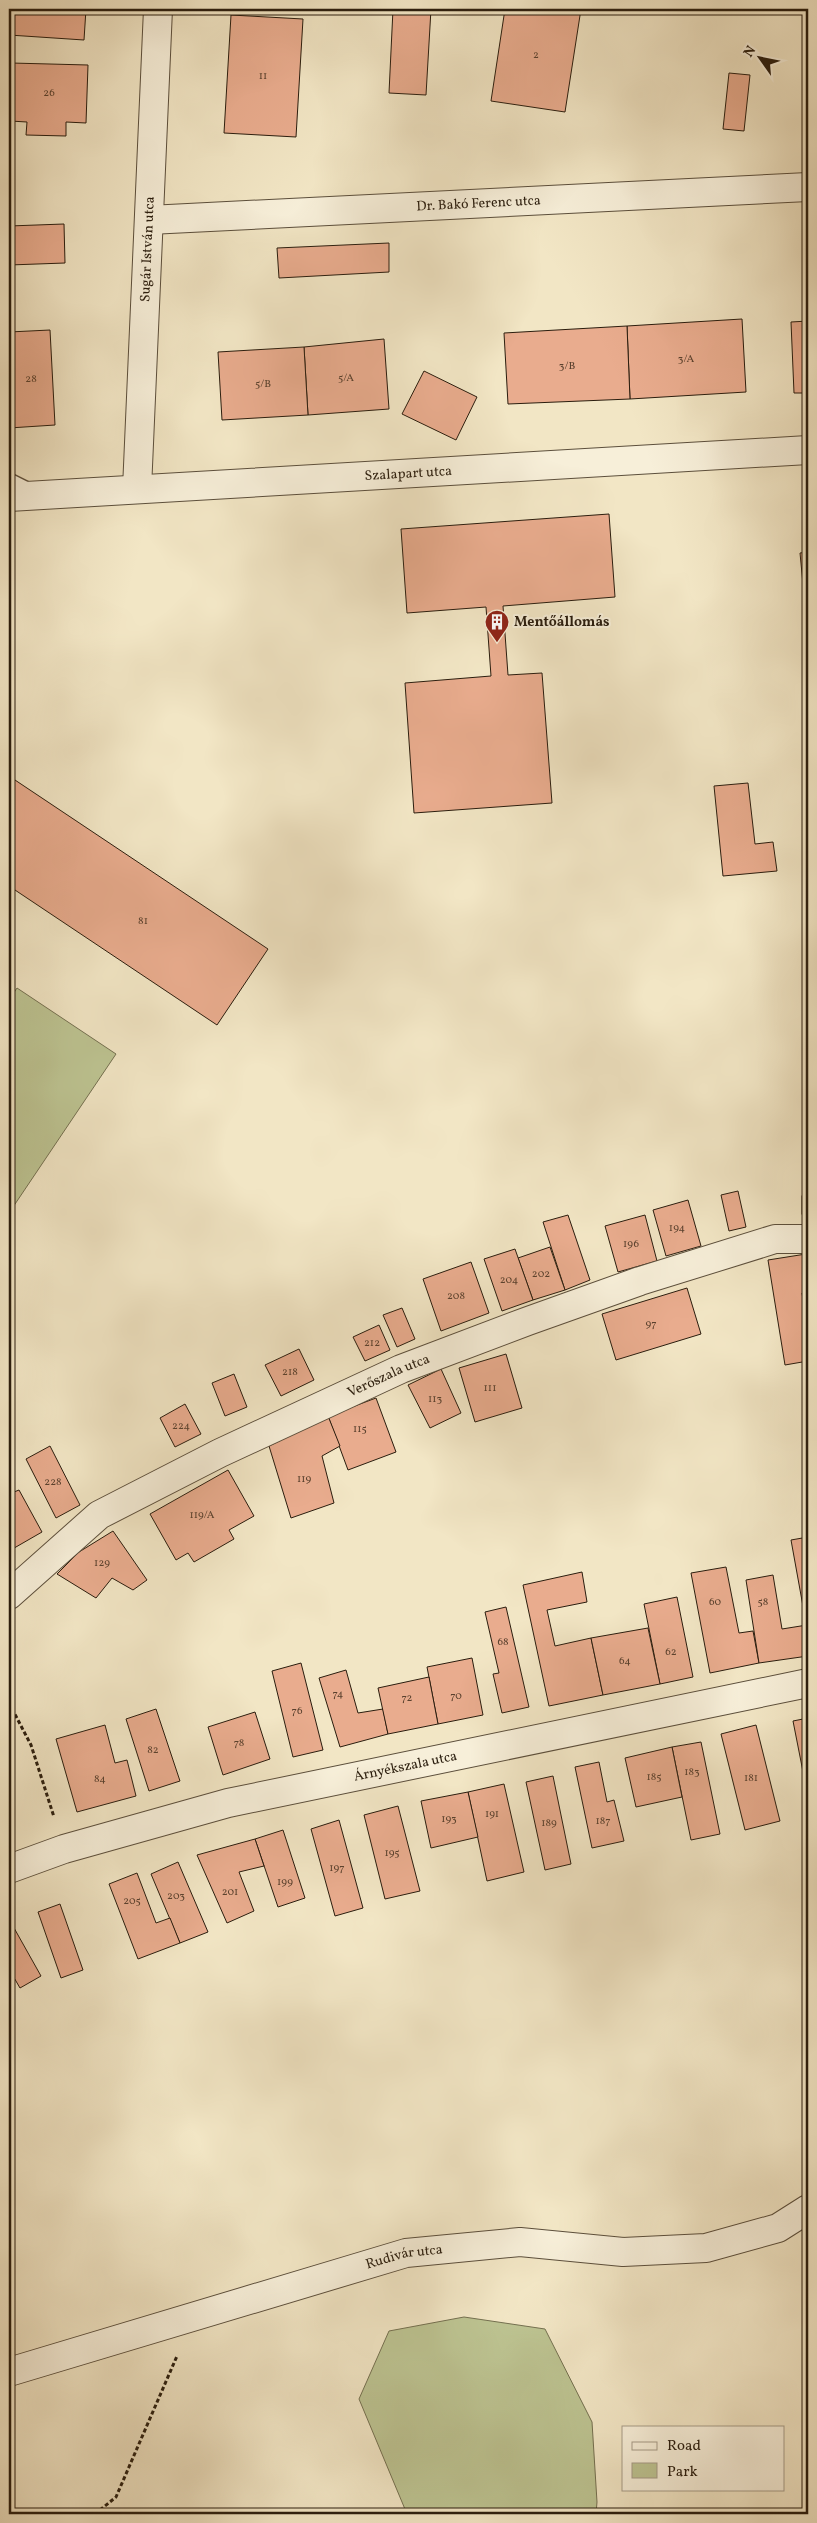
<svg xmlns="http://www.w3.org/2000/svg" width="817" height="2523" font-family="Vollkorn,serif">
  <rect width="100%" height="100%" fill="#f2e6c5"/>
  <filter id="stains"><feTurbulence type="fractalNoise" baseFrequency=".004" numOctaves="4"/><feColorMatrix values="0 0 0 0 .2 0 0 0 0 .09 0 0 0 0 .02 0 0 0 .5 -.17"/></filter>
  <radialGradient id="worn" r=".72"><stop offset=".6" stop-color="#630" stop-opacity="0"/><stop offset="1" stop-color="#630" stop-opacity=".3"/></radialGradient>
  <g fill="#bdc492" stroke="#747050">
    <path d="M17,988L116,1054L9,1213V1000Z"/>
    <path d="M464,2317L545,2329L592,2422L597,2502L596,2514H407L359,2399L389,2331Z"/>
  </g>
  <g fill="#e9ac8e" stroke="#2a1d0e">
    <path d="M9,9H86L84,40L9,35Z"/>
    <path d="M393,9H431L426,95L389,93Z"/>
    <path d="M505,9H581L565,112L491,101Z"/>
    <path d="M231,15L303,19L296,137L224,133Z"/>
    <path d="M11,63L88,65L86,123L66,122V136L26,135L27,122L10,121Z"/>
    <path d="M729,73L750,75L744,131L723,129Z"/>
    <path d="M64,224L65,263L9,265V226Z"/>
    <path d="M389,243V272L279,278L277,248Z"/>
    <path d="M742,319L746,392L630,399L627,326Z"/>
    <path d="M808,321V393H794L791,322Z"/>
    <path d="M627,326L630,399L508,404L504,333Z"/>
    <path d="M50,330L55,425L9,428V332Z"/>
    <path d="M384,339L389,409L308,415L304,347Z"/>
    <path d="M304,347L308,415L222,420L218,352Z"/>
    <path d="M424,371L477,397L456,440L402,414Z"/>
    <path d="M609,514L615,597L503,606L508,675L542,673L552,803L414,813L405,683L491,676L486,607L407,613L401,529Z"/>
    <path d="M808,552V636L800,553Z"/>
    <path d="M9,776L268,949L217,1025L9,886Z"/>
    <path d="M748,783L755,844L773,842L777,871L723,876L714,786Z"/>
    <path d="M738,1191L746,1227L729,1231L721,1195Z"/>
    <rect x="802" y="1196" width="6" height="18"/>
    <path d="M688,1200L701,1246L666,1256L653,1210Z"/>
    <path d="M568,1215L590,1280L565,1290L543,1222Z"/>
    <path d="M645,1215L657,1261L618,1272L605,1226Z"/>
    <path d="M550,1247L565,1290L533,1300L518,1258Z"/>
    <path d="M515,1249L533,1300L502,1311L484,1259Z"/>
    <path d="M806,1254L808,1292L802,1293L808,1332V1361L785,1365L768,1260Z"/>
    <path d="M471,1262L489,1313L441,1331L423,1279Z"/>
    <path d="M687,1288L701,1334L616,1360L602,1314Z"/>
    <path d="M402,1308L415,1339L397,1347L383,1315Z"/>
    <path d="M379,1325L390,1350L365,1361L353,1337Z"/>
    <path d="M299,1349L314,1380L281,1396L265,1365Z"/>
    <path d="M506,1354L522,1408L475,1422L459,1368Z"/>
    <path d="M441,1369L461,1413L430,1428L408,1385Z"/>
    <path d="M234,1374L247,1407L225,1416L212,1383Z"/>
    <path d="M376,1398L396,1452L348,1470L328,1416Z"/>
    <path d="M185,1404L201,1434L175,1447L160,1418Z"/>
    <path d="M328,1416L340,1446L322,1456L334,1503L291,1518L269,1446Z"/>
    <path d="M50,1446L80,1505L56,1518L26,1459Z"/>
    <path d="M228,1470L254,1516L229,1530L234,1539L194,1562L188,1553L176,1560L150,1514Z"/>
    <path d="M19,1490L42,1532L9,1551V1494Z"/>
    <path d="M113,1531L147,1580L133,1590L112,1578L96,1598L57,1574L79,1552Z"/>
    <path d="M808,1537V1634L791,1540Z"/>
    <path d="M726,1567L739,1633L753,1631L759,1663L710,1673L691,1573Z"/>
    <path d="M582,1572L587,1602L547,1610L555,1646L591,1638L603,1695L549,1706L523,1585Z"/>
    <path d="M773,1575L782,1629L807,1625L808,1656L759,1663L746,1580Z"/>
    <path d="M677,1597L693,1677L660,1684L644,1604Z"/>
    <path d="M506,1607L529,1707L502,1713L493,1674L499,1673L485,1612Z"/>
    <path d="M648,1628L660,1684L603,1695L591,1638Z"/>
    <path d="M472,1658L483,1715L438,1724L427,1667Z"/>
    <path d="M301,1663L323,1750L293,1757L272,1671Z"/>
    <path d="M346,1670L358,1713L383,1709L388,1734L340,1747L319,1678Z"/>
    <path d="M429,1677L438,1724L388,1734L378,1688Z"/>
    <path d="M156,1709L180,1781L149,1791L126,1719Z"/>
    <path d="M255,1712L270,1759L223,1775L208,1727Z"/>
    <path d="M808,1718V1787H806L793,1721Z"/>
    <path d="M105,1725L115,1763L127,1760L136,1796L77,1812L56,1739Z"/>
    <path d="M756,1725L780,1821L745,1830L721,1734Z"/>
    <path d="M701,1742L720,1834L691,1840L672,1747Z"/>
    <path d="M672,1747L682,1797L636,1807L625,1758Z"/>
    <path d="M599,1762L607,1802L614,1800L624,1841L592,1848L575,1767Z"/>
    <path d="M553,1776L571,1864L545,1870L526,1782Z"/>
    <path d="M504,1784L524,1872L487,1881L468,1792Z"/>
    <path d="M468,1792L478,1837L431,1848L421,1801Z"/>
    <path d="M398,1806L420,1891L385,1899L364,1815Z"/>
    <path d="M339,1820L363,1908L335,1916L311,1829Z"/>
    <path d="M283,1830L305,1898L278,1907L255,1839Z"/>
    <path d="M255,1839L264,1866L239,1872L254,1911L227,1923L197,1855Z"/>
    <path d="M178,1862L208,1932L180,1943L151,1874Z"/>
    <path d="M137,1873L156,1923L170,1918L180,1943L138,1959L109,1884Z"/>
    <path d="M60,1904L83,1970L61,1978L38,1912Z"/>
    <path d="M9,1919L41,1976L20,1988L9,1969Z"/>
  </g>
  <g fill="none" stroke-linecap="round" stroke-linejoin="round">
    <defs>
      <path id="service" d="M9,481L31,492"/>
      <g id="minor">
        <path id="s1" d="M149,220L808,187"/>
        <path id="s2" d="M137,489L158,9"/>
        <path id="s3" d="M9,497L808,450"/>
        <path id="s4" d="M9,1595L99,1515L220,1453L401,1369L528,1321L640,1281L775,1239H808"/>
        <path id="s5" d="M9,1869L64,1849L228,1803L808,1683"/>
        <path id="s6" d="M9,2372L406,2253L520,2242L623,2252L706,2248L778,2228L808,2209"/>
      </g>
    </defs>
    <use href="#service" stroke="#5c4f3c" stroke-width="18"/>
    <use href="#minor" stroke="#5c4f3c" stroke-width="30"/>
    <g stroke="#2a1d0e" stroke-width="3" stroke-dasharray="4 2.5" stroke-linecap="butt">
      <path d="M9,1703L31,1745L54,1817"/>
      <path d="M95,2514L116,2497L177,2356"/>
    </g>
    <use href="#service" stroke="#f7efd9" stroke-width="15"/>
    <use href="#minor" stroke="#f7efd9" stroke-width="28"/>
  </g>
  <defs>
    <symbol id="building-pin" viewBox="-11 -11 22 30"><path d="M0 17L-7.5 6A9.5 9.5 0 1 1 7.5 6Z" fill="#8f2418" stroke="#f7efd9"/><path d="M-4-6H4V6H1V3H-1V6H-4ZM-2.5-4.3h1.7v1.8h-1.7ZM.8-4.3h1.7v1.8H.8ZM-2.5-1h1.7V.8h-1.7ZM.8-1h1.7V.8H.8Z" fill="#fff"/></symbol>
  </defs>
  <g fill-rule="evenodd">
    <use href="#building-pin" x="483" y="608" width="28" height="38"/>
  </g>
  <g text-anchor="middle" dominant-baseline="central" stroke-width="4" stroke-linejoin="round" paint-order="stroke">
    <g font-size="11" fill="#5a412e">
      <text x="536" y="55">2</text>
      <text x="263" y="76">11</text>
      <text x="49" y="93">26</text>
      <text x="686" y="359">3/A</text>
      <text x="567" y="366">3/B</text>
      <text x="346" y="378">5/A</text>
      <text x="31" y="379">28</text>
      <text x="263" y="384">5/B</text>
      <text x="143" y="921">81</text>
      <text x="677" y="1228">194</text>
      <text x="631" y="1244">196</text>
      <text x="541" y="1274">202</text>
      <text x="509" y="1280">204</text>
      <text x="456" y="1296">208</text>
      <text x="651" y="1324">97</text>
      <text x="372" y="1343">212</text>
      <text x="290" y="1372">218</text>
      <text x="490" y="1388">111</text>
      <text x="435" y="1399">113</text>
      <text x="181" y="1426">224</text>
      <text x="360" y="1429">115</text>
      <text x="304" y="1479">119</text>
      <text x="53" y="1482">228</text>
      <text x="202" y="1515">119/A</text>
      <text x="102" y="1563">129</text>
      <text x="715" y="1602">60</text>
      <text x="763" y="1602">58</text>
      <text x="503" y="1642">68</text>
      <text x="671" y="1652">62</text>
      <text x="625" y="1661">64</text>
      <text x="338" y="1694">74</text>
      <text x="456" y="1696">70</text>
      <text x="407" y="1698">72</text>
      <text x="297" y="1711">76</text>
      <text x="239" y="1743">78</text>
      <text x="153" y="1750">82</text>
      <text x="692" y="1772">183</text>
      <text x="654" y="1777">185</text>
      <text x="751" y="1778">181</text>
      <text x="100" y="1779">84</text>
      <text x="492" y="1814">191</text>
      <text x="449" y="1819">193</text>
      <text x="603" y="1821">187</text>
      <text x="549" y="1823">189</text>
      <text x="392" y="1853">195</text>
      <text x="337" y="1868">197</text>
      <text x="285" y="1882">199</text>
      <text x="230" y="1892">201</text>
      <text x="176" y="1896">203</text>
      <text x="132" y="1901">205</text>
    </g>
    <g font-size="14" fill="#2a1d0e" stroke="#f7efd9">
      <text stroke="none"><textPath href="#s1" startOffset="330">Dr. Bakó Ferenc utca</textPath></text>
      <text stroke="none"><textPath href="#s2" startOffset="240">Sugár István utca</textPath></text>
      <text stroke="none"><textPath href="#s3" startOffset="400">Szalapart utca</textPath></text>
      <text stroke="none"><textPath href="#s4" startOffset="442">Verőszala utca</textPath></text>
      <text stroke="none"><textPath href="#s5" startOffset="410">Árnyékszala utca</textPath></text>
      <text stroke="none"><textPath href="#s6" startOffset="412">Rudivár utca</textPath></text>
    </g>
    <g font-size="14" font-weight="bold" fill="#2a1d0e" stroke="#f7efd9" text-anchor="start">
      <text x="514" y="622">Mentőállomás</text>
    </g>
  </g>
  <rect width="817" height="2523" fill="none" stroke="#f2e6c5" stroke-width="30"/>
  <rect x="10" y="10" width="797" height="2503" fill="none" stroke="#2a1d0e" stroke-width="2.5"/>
  <rect x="15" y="15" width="787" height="2493" fill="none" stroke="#2a1d0e"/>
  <rect x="622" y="2426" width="162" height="65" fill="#f7efd9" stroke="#a59b88"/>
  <rect x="632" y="2442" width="25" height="8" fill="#f7efd9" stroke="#a59b88"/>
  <text x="667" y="2450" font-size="15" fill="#2a1d0e">Road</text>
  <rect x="632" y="2463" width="25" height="15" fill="#bdc492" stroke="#a59b88"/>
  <text x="667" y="2476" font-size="15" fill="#2a1d0e">Park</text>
  <g transform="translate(760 58) rotate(303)" stroke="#f7efd9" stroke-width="4" paint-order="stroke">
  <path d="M0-4L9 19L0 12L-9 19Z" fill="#2a1d0e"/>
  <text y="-8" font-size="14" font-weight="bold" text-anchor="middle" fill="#2a1d0e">N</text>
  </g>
  <rect width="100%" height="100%" filter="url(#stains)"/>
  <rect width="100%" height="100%" fill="url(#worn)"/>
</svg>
